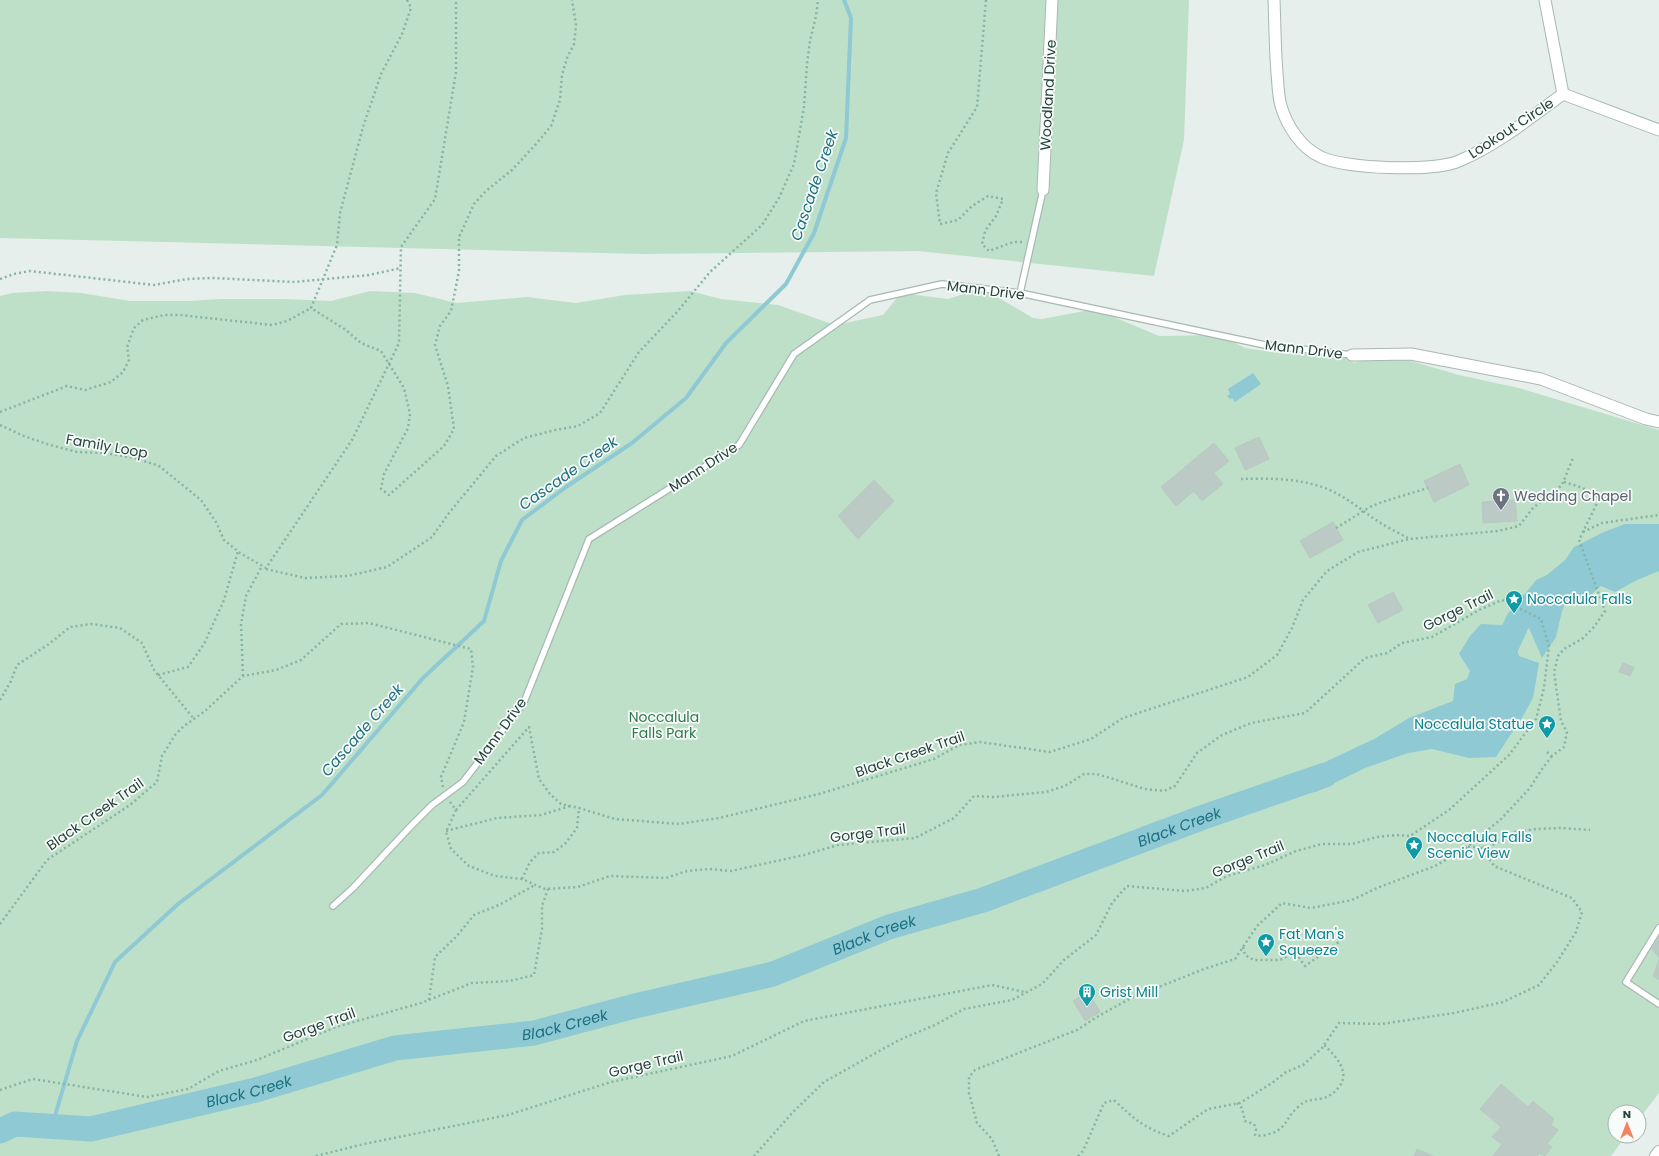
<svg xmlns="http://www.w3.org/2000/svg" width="1659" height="1156" font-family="Poppins,sans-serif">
  <rect width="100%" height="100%" fill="#e6efeb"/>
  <g fill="#bfe0c8">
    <path d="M0,0H1189L1184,140L1154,276L918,251L643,254L0,238Z"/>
    <path d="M982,288L1033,318L1042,319L1095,309L1159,336L1220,335L1245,348L1286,354L1352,355L1353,363L1387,354L1459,375L1519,388L1659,430V1093L1639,1119V1112H1615V1136H1626L1611,1156H0V296L12,293L47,291L81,293L130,301H190L220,299H284L331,301L370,291L415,293L457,303L527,297L576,303L625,295L690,291L721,299L778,305L835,325L883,315L901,293L948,299Z"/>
  </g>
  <g fill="#8ec9d4">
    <path d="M1253,373L1261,384L1235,402L1232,398L1230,399L1227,396L1230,394L1228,389Z"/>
    <path d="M1625,524H1659V571L1637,580L1615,592L1601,586L1593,593L1590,601L1584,598L1567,599L1562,611L1556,637L1542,658L1516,598L1525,594L1536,580L1547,575L1565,560L1574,547L1604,532Z"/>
    <path d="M1481,624L1503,625L1514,638L1519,656L1539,663L1533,698L1523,716L1496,757L1469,758L1432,749L1408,753L1365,768L1316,792L1288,794L1304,772L1374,739L1409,718L1453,701L1455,684L1467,679L1470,671L1459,654L1470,636Z"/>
  </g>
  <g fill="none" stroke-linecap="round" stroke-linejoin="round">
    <path stroke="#8ec9d4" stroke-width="4" d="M52,1126L77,1041L115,962L178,904L322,795L423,678L484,621L501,561L522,520L566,487L632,443L686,398L726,343L786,284L814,233L846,138L851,18L844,0"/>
    <g stroke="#8ec9d4" stroke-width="25">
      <path d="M1497,666L1518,621L1550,593"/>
      <path id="s1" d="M0,1131L15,1124L91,1129L256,1090L395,1048L534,1033L631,1007L773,974L889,927L983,900L1201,818L1325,775"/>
    </g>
  </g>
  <g fill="#bbcac4" stroke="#b8c9c2">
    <path d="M1259,437L1269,459L1245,470L1235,448Z"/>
    <path d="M1214,443L1229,461L1214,473L1223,484L1202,501L1194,491L1176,506L1161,487Z"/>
    <path d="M1460,464L1469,485L1434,502L1424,481Z"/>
    <path d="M874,480L894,501L858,539L838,516Z"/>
    <path d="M1515,500L1517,521L1483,523L1482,502Z"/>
    <path d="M1333,522L1343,540L1310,558L1300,541Z"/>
    <path d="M1393,592L1403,610L1378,623L1368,605Z"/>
    <path d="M1623,663L1634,667L1630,676L1619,672Z"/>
    <path d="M1659,938V958L1652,949Z"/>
    <path d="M1659,960V980L1653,976Z"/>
    <path d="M1088,992L1100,1012L1085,1021L1073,1001Z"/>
    <path d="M1501,1084L1528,1107L1533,1101L1554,1119L1551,1125L1558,1130L1547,1144L1552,1147L1545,1156L1539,1153L1537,1156H1493L1502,1144L1492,1137L1501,1127L1480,1109Z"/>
    <path d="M1417,1149L1433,1156H1414Z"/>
  </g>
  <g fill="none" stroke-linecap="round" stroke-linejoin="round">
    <defs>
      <g id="lane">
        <path d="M1020,293L1043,190"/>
        <path d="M333,906L353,888L410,827L432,805L463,782L524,702L589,539L739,445L794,354L870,300L942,284L1020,293L1265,345L1352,355"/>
        <path d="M1659,928L1626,982L1659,1004"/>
      </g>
      <g id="street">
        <path d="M1274,0C1275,24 1275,49 1277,73C1278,84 1278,95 1281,106C1287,126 1301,148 1321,157C1346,169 1434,172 1459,161C1497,145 1530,118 1563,94"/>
        <path d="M1545,0L1563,94L1659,130"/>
        <path d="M1043,190L1052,0"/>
        <path d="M1352,355L1411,354L1541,379L1646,419L1659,422"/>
      </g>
      <path id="secondary" d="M1656,1156L1659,1152"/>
    </defs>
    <use href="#lane" stroke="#a8b8b2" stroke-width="8"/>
    <use href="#street" stroke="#a8b8b2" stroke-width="13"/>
    <use href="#secondary" stroke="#a4bbb3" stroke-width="14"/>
    <g stroke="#86b3a5" stroke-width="2.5" stroke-dasharray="2 3" stroke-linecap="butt">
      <path d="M407,0L411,8L402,34L381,74L363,127L340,213L337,245L311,308L346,330L361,343L381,351L404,388L410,414L408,428L384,474L381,489L389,495L444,446L454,429L448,386L435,345L440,326L451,311L459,271V237L474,204L486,191L512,170L536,144L551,126L560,100L562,75L567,58L574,44L576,25L572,0"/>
      <path d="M986,0L977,107L948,153L936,193L940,224L958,220L972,206L988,196L1003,199L996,216L985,231L982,244L989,251L1013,242H1023"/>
      <path d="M0,279L14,274L30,271L154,285L187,279L212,278L295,282L369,275L401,268"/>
      <path d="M0,412L67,386L85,390L111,382L123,372L129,360L127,347L134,328L143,320L164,315H180L272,325L287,321L311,308"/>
      <path d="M0,425L24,436L50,445L77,452L105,453L135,458L159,466L201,500L216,522L224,540L240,553L266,568L352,440L399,343L401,247L435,199L456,72V0"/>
      <path d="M1241,479C1270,478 1306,478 1334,492C1350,500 1364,512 1379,522C1388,528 1399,533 1408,538"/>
      <path d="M1336,528L1370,507L1382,502L1428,488"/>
      <path d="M1583,532L1602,523L1659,515"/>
      <path d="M266,569L305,578L347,576L387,567L432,537L449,513L496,456L524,438L555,430L578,426L600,413L639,352L677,312L710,272L762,225L779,198L794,164L804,107L807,64L810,41L816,16L818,0"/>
      <path d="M158,675L188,667L204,644L224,600L238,551"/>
      <path d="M243,676L241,624L246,596L262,566"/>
      <path d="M0,700L11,681L17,665L49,644L70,627L91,624L120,628L142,643L154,670L194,719"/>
      <path d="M1547,752L1552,756L1564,747L1567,732L1561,721L1554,672L1558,656L1564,649L1582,639L1594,627L1605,611L1579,540L1599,499L1583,488L1564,482"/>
      <path d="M450,802L456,810L529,727L539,779L550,794L561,804L579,808L615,819L679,824L719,818L819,794L934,759L959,745L980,742L1050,752L1091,739L1123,718L1248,677L1277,655L1292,628L1303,600L1327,571L1358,552L1409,539L1498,531L1519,526L1533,508L1562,485L1573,458"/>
      <path d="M456,810L446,832L451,849L469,866L495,876L522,879L545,889L578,887L610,876L666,878L687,871L709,869L731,871L804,855L838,845L915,838L954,818L974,796L993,797L1046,792L1065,786L1084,774H1097L1145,789L1164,791L1175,786L1197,753L1222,735L1251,723L1305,713L1365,658L1387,653L1402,643L1432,637L1481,609L1502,600L1541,619L1549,646L1544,688L1536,719L1509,755L1449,810L1410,836L1396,835L1377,837L1352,844H1322L1296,851L1265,865L1227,876L1206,888L1185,891L1127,886L1112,903L1096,935L1064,960L1042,984L1012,1000L964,1009L935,1025L899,1040L824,1082L794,1111L754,1156"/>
      <path d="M446,831L497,818L541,815L570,806"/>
      <path d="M1468,847H1489L1515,832L1536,829L1561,828L1590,830"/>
      <path d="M522,879L530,862L539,853L554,852L565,844L577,828L579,808"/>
      <path d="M0,924L47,860L130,805L157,782L162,756L175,735L184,726L205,711L243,676L276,670L301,660L341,624L369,623L471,649L473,667L464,722L441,777L443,787"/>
      <path d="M1243,947L1245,955L1254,960H1280L1290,955L1298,956L1305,966L1339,942"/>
      <path d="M429,1000L435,957L456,937L474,915L499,905L535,885"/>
      <path d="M0,1090L33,1079L147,1097L188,1089L219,1071L257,1060L336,1027L421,1003L472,983L510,981L534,975L542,929V906L548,889"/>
      <path d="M1237,1103L1242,1108L1245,1121L1254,1124L1256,1129L1255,1135C1263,1137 1277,1133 1283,1126C1289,1119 1290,1114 1298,1107C1306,1099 1314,1100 1324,1098C1330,1096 1335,1092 1339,1087C1351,1072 1335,1055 1324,1045"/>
      <path d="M316,1156L364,1144L508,1115L611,1082L732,1056L804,1021L992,985L1025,992"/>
      <path d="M999,1156L992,1139L977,1123L969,1093V1077L975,1070L1077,1030L1097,1017L1131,998L1204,969L1235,959L1257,926L1282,903L1311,908L1352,900L1377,888L1435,866L1466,848L1501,819L1530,788L1542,769L1552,756"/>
      <path d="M1078,1156L1083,1151L1104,1103L1114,1100C1133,1118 1144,1128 1169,1136L1208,1109L1240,1103L1272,1083L1286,1072L1303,1065L1322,1048L1339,1023L1382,1024L1454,1013L1503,1002L1539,985L1557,962L1576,932L1582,912L1572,898L1494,866L1481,847"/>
    </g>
    <use href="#lane" stroke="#fff" stroke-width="5.5"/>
    <use href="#street" stroke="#fff" stroke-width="11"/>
    <use href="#secondary" stroke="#fff" stroke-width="12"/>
  </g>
  <defs>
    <symbol id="church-pin" viewBox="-11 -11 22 30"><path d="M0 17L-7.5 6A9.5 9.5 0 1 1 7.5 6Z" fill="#6b7280" stroke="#f7fbf9"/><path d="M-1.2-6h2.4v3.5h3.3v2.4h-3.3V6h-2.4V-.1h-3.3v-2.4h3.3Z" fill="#fff"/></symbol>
    <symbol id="sight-pin" viewBox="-11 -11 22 30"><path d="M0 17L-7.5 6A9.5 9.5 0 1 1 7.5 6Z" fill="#0f9aa8" stroke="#f7fbf9"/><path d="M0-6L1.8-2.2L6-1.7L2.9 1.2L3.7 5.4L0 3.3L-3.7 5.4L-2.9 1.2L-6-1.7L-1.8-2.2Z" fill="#fff"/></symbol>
    <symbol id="building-pin" viewBox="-11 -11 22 30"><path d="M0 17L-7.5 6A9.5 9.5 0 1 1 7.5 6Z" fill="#0f9aa8" stroke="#f7fbf9"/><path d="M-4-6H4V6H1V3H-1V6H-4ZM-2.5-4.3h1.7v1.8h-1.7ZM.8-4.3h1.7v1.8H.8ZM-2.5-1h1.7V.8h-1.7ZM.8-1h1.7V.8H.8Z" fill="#fff"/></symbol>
  </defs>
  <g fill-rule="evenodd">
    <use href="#church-pin" x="1491" y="486" width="20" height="27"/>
    <use href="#sight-pin" x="1504" y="589" width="20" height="27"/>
    <use href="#sight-pin" x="1537" y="714" width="20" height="27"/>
    <use href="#sight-pin" x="1404" y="835" width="20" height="27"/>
    <use href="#sight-pin" x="1256" y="932" width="20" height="27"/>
    <use href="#building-pin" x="1077" y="982" width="20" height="27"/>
  </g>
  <g text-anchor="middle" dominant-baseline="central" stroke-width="3.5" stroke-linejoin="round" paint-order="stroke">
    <g font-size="14" fill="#24423a" stroke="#f7fbf9">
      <text transform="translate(1048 95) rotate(-87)">Woodland Drive</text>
      <text transform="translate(1511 128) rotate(-33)">Lookout Circle</text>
      <text transform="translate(986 290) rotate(7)">Mann Drive</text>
      <text transform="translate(1304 349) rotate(7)">Mann Drive</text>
      <text transform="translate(107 446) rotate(10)">Family Loop</text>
      <text transform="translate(703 467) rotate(-33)">Mann Drive</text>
      <text transform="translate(1458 610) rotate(-26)">Gorge Trail</text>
      <text transform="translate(500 731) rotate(-54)">Mann Drive</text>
      <text transform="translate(910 754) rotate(-19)">Black Creek Trail</text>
      <text transform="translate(95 814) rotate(-35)">Black Creek Trail</text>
      <text transform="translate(868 833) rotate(-7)">Gorge Trail</text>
      <text transform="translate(1248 859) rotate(-22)">Gorge Trail</text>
      <text transform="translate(319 1025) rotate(-20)">Gorge Trail</text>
      <text transform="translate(646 1064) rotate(-13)">Gorge Trail</text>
    </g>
    <g font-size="14" fill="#5b616d" stroke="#f7fbf9" text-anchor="start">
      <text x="1514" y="496">Wedding Chapel</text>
    </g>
    <g font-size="14" fill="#0d838f" stroke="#f7fbf9" text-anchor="start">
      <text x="1527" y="599">Noccalula Falls</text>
      <text x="1534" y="724" text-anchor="end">Noccalula Statue</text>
      <text x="1427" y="837">Noccalula Falls<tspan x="1427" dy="16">Scenic View</tspan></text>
      <text x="1279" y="934">Fat Man's<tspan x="1279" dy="16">Squeeze</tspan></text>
      <text x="1100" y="992">Grist Mill</text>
    </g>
    <g font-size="14" fill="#2d7a4b" stroke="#f7fbf9">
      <text x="664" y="717">Noccalula<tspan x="664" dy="16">Falls Park</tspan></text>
    </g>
    <g font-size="15" font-style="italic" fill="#1c6f80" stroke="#f7fbf9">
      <text transform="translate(814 185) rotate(-71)">Cascade Creek</text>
      <text transform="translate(568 473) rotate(-35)">Cascade Creek</text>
      <text transform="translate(362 730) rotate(-49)">Cascade Creek</text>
      <text stroke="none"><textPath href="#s1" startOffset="1226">Black Creek</textPath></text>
      <text stroke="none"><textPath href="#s1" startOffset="902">Black Creek</textPath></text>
      <text stroke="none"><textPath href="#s1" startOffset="579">Black Creek</textPath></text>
      <text stroke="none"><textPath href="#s1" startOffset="255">Black Creek</textPath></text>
    </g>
  </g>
  <g transform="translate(1627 1124)"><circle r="19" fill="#f7fbf9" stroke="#a3b1ad"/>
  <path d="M0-3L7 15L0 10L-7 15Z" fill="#f4845f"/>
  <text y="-6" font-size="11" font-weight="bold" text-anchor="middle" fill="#24423a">N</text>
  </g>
</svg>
